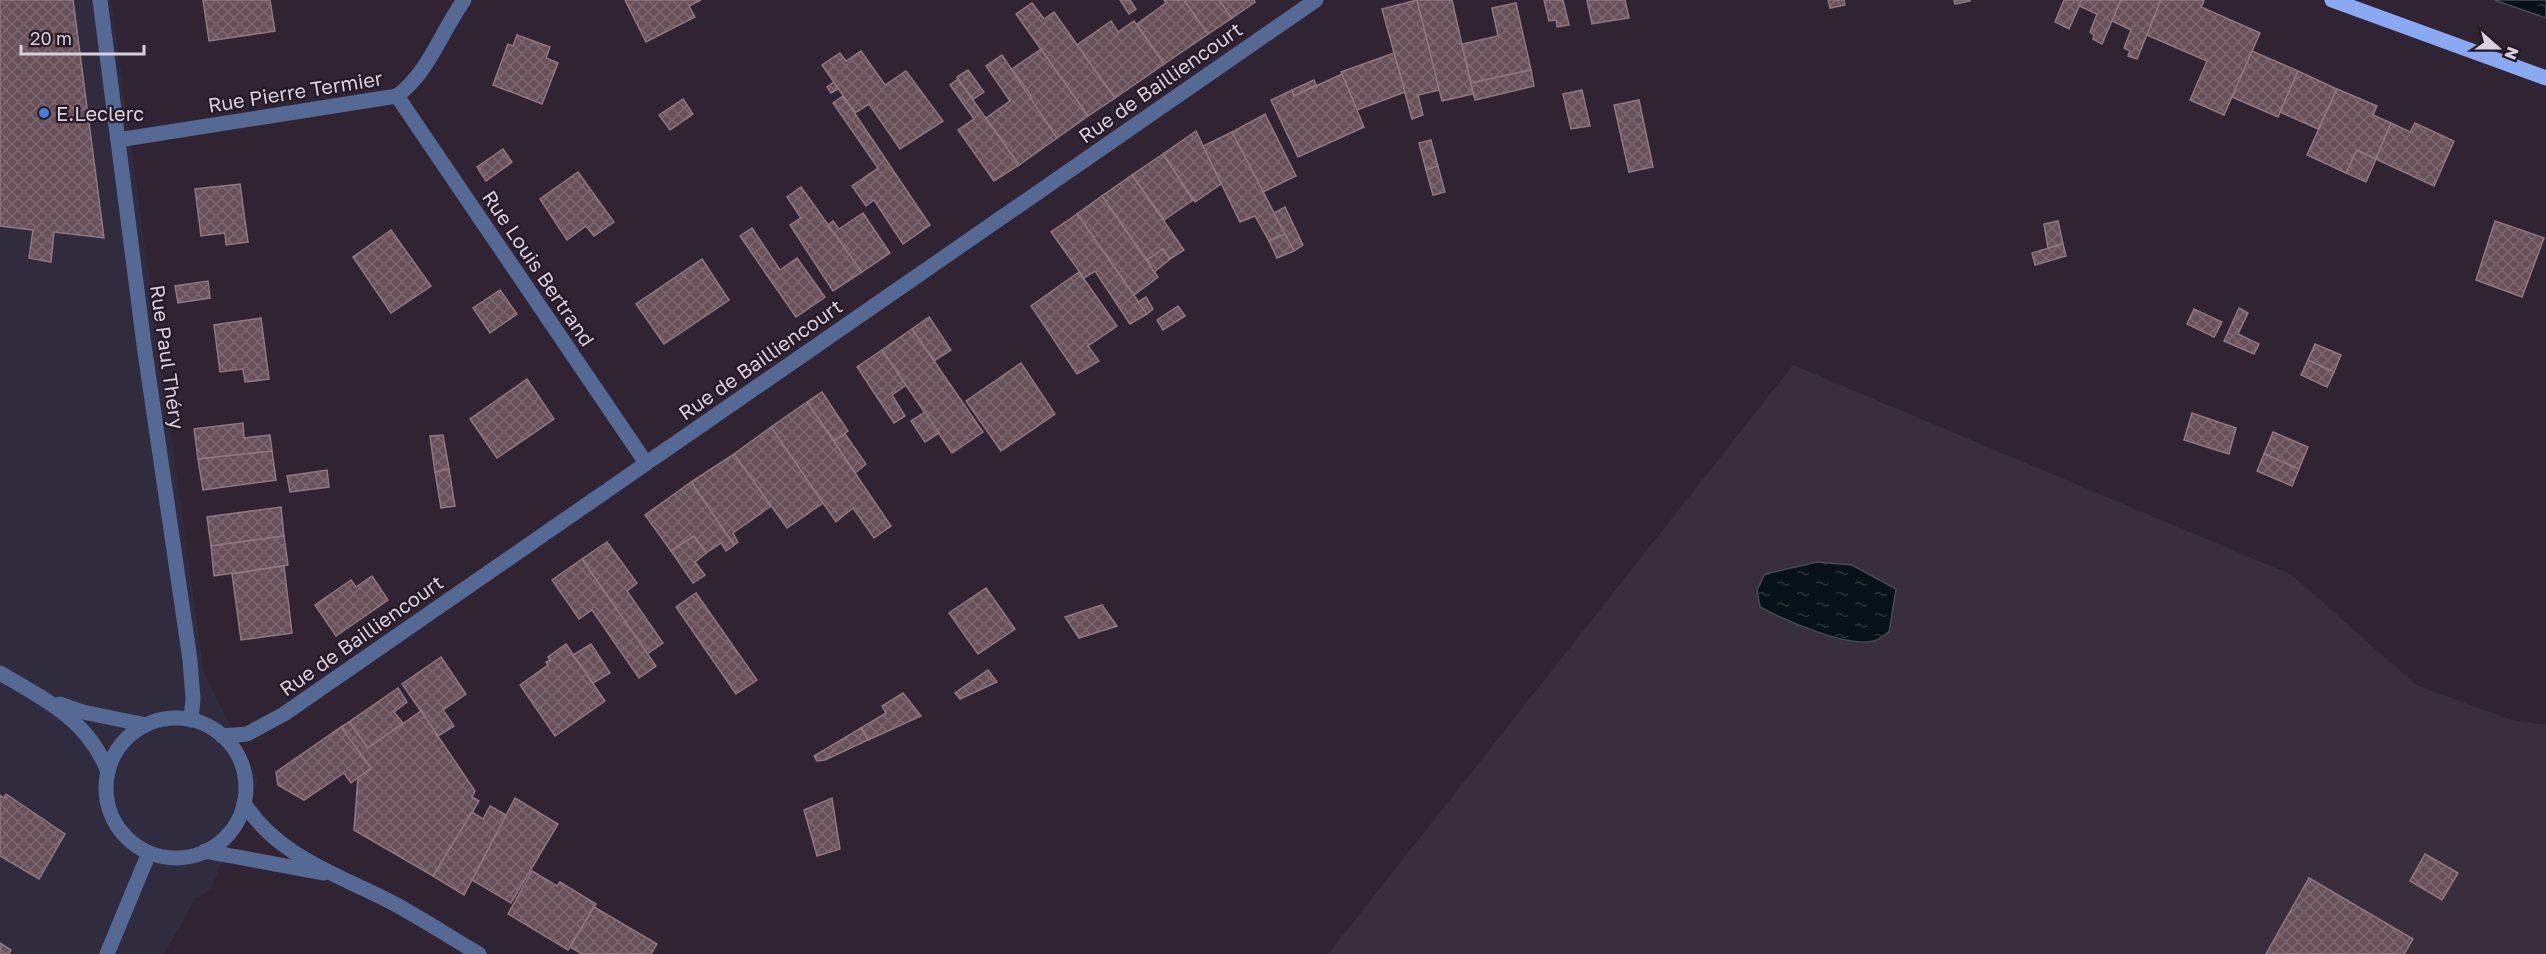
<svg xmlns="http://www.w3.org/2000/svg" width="2546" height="954" font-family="'Golos Text',sans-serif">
  <defs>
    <pattern id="water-ripples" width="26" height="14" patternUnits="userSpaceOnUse" patternTransform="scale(1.5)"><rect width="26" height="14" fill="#061217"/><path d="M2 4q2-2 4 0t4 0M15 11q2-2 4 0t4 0" fill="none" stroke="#2a3338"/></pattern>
    <pattern id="building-cross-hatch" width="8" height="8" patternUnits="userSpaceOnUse" patternTransform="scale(1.5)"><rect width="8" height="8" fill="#685159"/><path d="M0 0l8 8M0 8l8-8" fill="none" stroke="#7d6970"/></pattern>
  </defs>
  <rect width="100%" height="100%" fill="#302332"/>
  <path fill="#312c3d" d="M0,0H111L204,673L258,780L210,890L195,899L164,954H0Z"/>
  <path fill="#392e3c" d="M1793,365L2292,575L2416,685L2512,720L2546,725V954H1328Z"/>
  <g fill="url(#water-ripples)" stroke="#454b52" stroke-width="1.5">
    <path d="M2494,0H2546V18Z"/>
    <path d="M1817,562L1852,565L1896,589L1889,632C1885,634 1881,638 1877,640C1852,650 1784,620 1760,607L1757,590L1765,574Z"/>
  </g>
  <g fill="url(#building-cross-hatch)" stroke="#907780" stroke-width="1.5">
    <path d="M0,0H73L104,238L54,232L51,262L29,258L33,230L0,226Z"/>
    <path d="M203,0H270L275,31L209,41Z"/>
    <path d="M625,0H701L689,6L695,17L646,42Z"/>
    <path d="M1120,0H1130L1136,9L1129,14Z"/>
    <path d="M1164,0H1184L1208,34L1164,64L1137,24L1166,3Z"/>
    <path d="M1184,0H1219L1232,18L1208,34Z"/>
    <path d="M1219,0H1254L1255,2L1232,18Z"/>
    <path d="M1417,0L1440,90L1418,95L1423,115L1412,119L1382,9Z"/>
    <path d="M1417,0H1452L1473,94L1442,101Z"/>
    <path d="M1544,0H1563L1569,25L1557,27L1556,20L1549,21Z"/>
    <path d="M1587,0H1625L1629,18L1592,24Z"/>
    <path d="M1828,0H1844L1845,5L1830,8Z"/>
    <path d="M1954,0H1970V1L1955,4Z"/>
    <path d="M2064,0H2082L2069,29L2055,22Z"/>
    <path d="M2082,0H2121L2102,44L2093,39L2094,35L2090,32L2097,14L2079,6Z"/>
    <path d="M2121,0H2161L2137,59L2128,56L2130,51L2124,48L2131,30L2112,21Z"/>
    <path d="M2161,0H2202L2204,1L2201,7L2260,33L2224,115L2190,100L2207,61L2147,35Z"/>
    <path d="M1032,3L1044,19L1054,12L1115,98L1088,116L1016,14Z"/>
    <path d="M1516,3L1531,70L1471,83L1462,44L1498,36L1492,8Z"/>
    <path d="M1111,21L1118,32L1134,21L1164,64L1115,98L1077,45Z"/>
    <path d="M517,35L550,47L546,58L558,63L542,104L493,85L508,44L513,46Z"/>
    <path d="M1041,49L1088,116L1057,138L1028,97L1031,95L1012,69Z"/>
    <path d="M861,51L885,85L906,71L943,121L900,149L869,104L855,113L822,65L840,53L846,61Z"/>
    <path d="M2252,51L2298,71L2278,117L2232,97Z"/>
    <path d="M1394,53L1405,92L1357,110L1341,72Z"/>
    <path d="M1002,55L1057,138L1019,165L986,118L1010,101L986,66Z"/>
    <path d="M968,70L984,92L972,100L957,77Z"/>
    <path d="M1531,70L1534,86L1475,100L1471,83Z"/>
    <path d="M2298,71L2337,89L2318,129L2280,112Z"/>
    <path d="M1342,74L1364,127L1298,157L1271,100L1292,90L1294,96Z"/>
    <path d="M958,79L1019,165L994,181L958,130L974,119L950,85Z"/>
    <path d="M1314,80L1316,85L1294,96L1292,90Z"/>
    <path d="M834,82L838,89L831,93L827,87Z"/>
    <path d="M2337,89L2377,106L2373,115L2391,123L2376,159L2357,150L2346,173L2307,155Z"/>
    <path d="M1582,90L1590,126L1571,129L1563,94Z"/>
    <path d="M843,96L930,225L903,244L874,200L866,206L852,186L878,168L833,103Z"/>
    <path d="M683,99L693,114L670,130L659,115Z"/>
    <path d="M1639,100L1653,167L1629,172L1614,105Z"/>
    <path d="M1265,114L1296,176L1263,192L1232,132Z"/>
    <path d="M2391,123L2410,132L2415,123L2454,141L2434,186L2376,159Z"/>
    <path d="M1196,131L1221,184L1195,202L1163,154Z"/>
    <path d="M1232,132L1285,234L1269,241L1255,216L1240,222L1203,146Z"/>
    <path d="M1431,140L1438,166L1426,170L1419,143Z"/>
    <path d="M503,149L512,162L486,181L477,167Z"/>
    <path d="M2357,150L2376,159L2366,182L2346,173Z"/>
    <path d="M1163,154L1193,200L1164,220L1132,175Z"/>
    <path d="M1438,166L1445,192L1433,195L1426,170Z"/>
    <path d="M578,172L614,222L594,236L586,226L567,240L540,199Z"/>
    <path d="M1132,175L1184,250L1170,259L1163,249L1147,260L1102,196Z"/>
    <path d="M240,184L248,242L226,245L225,233L201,236L195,189Z"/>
    <path d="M801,187L862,272L833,291L790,225L801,218L787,197Z"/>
    <path d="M1102,196L1158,277L1134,295L1077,214Z"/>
    <path d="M1285,207L1303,245L1294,251L1274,213Z"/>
    <path d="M863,213L890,253L862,272L828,225L833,221L839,229Z"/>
    <path d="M1077,214L1147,314L1130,324L1095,271L1084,278L1051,232Z"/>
    <path d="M2058,221L2063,244L2048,248L2044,224Z"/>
    <path d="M2495,221L2544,238L2522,297L2476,280Z"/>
    <path d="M752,228L780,270L797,258L825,297L796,317L740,236Z"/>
    <path d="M391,230L431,286L391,313L353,257Z"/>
    <path d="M1285,234L1294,251L1277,258L1269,241Z"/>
    <path d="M2063,244L2066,256L2035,265L2032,253Z"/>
    <path d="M1163,249L1170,259L1154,272L1147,260Z"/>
    <path d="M702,259L729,300L664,344L636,304Z"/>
    <path d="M1079,272L1117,326L1088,346L1099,361L1077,374L1031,306Z"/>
    <path d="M208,281L210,298L178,303L175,286Z"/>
    <path d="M500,290L517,314L490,333L473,308Z"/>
    <path d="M1146,297L1153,309L1147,314L1138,302Z"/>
    <path d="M1178,306L1185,316L1163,330L1157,320Z"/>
    <path d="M2239,308L2248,313L2238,334L2259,344L2254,354L2224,341Z"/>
    <path d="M2194,309L2222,322L2214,337L2187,324Z"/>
    <path d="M929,317L951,350L934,361L912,329Z"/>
    <path d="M261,318L269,379L245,382L243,369L220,372L214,325Z"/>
    <path d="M912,329L983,432L952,453L882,350Z"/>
    <path d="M2315,344L2341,355L2334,372L2308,360Z"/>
    <path d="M882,350L906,385L892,395L905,416L894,423L857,367Z"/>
    <path d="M2308,360L2334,372L2327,387L2301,375Z"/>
    <path d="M1021,363L1055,414L1001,451L966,401Z"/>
    <path d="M527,379L554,419L497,458L470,419Z"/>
    <path d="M822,392L848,431L834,441L807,402Z"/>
    <path d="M807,402L891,526L874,538L853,508L836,522L771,427Z"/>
    <path d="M925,412L939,433L925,442L911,421Z"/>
    <path d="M2192,413L2236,428L2229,454L2184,440Z"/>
    <path d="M243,423L244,438L270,435L272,451L198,459L194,429Z"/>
    <path d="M771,427L823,503L787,528L734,454Z"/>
    <path d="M2273,432L2308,447L2299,469L2264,454Z"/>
    <path d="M845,434L866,464L855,473L834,441Z"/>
    <path d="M443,435L449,469L435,472L430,436Z"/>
    <path d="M272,451L276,480L203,490L198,459Z"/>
    <path d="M734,454L771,506L733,533L738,542L734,545L691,482Z"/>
    <path d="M2264,454L2299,469L2292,486L2257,471Z"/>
    <path d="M449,469L455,506L441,508L435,472Z"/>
    <path d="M327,470L329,487L290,492L287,476Z"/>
    <path d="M691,482L734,545L726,551L721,543L706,553L694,536L671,551L645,515Z"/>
    <path d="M281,507L284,536L211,546L207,517Z"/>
    <path d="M284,536L288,565L214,576L211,546Z"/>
    <path d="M694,536L706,553L695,562L705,575L693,583L671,551Z"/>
    <path d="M607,542L637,583L627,591L663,643L647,654L582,559Z"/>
    <path d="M582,559L656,666L639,678L592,610L579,619L552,580Z"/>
    <path d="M284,566L292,633L241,640L232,574Z"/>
    <path d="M372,576L388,600L336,636L315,605L351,580L356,587Z"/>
    <path d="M986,588L1015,629L978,654L949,613Z"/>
    <path d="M696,593L757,680L736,694L676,607Z"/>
    <path d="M1102,605L1117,626L1079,638L1065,617Z"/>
    <path d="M566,644L605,701L555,736L520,685L548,665L546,662L550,660L548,657Z"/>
    <path d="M591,644L610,673L593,683L573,655Z"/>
    <path d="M441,657L466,694L443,710L454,726L438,736L402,684Z"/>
    <path d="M988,670L997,682L960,699L955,693Z"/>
    <path d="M398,688L407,702L394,712L403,723L368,748L349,722Z"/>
    <path d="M903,693L921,716L868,740L861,728L886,713L882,706Z"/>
    <path d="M421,711L475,791L472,797L479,801L433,876L354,830L358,777L371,768L341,727L349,722L368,748Z"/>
    <path d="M341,727L371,768L351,783L344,773L304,800L278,785L276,772Z"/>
    <path d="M861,728L868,740L825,760L817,761L814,756Z"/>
    <path d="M6,794L65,834L39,879L0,856V795L4,798Z"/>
    <path d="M515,798L558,824L511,903L472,880Z"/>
    <path d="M832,798L840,849L817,856L804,810Z"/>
    <path d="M490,806L506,815L464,895L433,876L472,812L483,819Z"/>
    <path d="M2425,854L2458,873L2442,900L2410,881Z"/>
    <path d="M532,871L557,886L560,882L596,904L568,950L508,914Z"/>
    <path d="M2309,878L2413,939L2404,954H2266Z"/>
    <path d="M594,907L657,944L651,954H582L570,947Z"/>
    <path d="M0,943L11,950L9,954H0Z"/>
  </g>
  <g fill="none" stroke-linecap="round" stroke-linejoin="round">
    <g stroke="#556995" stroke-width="15">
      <path d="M100,0L144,345L190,660L193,699L191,720"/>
      <path d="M397,96L646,463"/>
      <path d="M118,140L397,96C429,72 441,32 464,0"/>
      <path d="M0,673C45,699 89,721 108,772"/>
      <path d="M60,704L83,712L146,725"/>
      <circle cx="176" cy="788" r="70"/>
      <path d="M222,736L247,734L284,714L1316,0"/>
      <path d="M244,803C277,856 339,875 391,902C421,918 450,937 479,954"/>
      <path d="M205,851L324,873"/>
      <path d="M107,954L149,853"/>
    </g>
    <path stroke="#89aaf3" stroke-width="15" d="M2332,0L2546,78"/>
  </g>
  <circle fill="#3f7fe0" stroke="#261928" stroke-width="2" cx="44" cy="113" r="6"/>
  <g text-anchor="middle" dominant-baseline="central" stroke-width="4.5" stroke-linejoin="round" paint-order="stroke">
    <g font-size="20" fill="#d9d0db" stroke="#261928">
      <text transform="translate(1160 82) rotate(-35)">Rue de Bailliencourt</text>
      <text transform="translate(295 91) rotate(-9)">Rue Pierre Termier</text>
      <text transform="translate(539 268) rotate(56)">Rue Louis Bertrand</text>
      <text transform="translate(168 357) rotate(82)">Rue Paul Théry</text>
      <text transform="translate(760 359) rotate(-35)">Rue de Bailliencourt</text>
      <text transform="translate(361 635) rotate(-35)">Rue de Bailliencourt</text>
    </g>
    <g font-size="20" fill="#d9d0db" stroke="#261928" text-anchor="start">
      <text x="56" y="113">E.Leclerc</text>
    </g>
  </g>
  <g transform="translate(2498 48) rotate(111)" stroke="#261928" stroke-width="4.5" paint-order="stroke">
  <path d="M0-4.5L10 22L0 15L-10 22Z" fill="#d9d0db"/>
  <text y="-9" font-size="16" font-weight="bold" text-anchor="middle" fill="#d9d0db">N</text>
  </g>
  <path d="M21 45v9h123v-9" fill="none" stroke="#d9d0db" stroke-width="3"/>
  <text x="30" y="45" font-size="18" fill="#d9d0db" stroke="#261928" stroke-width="4.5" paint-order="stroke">20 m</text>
</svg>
